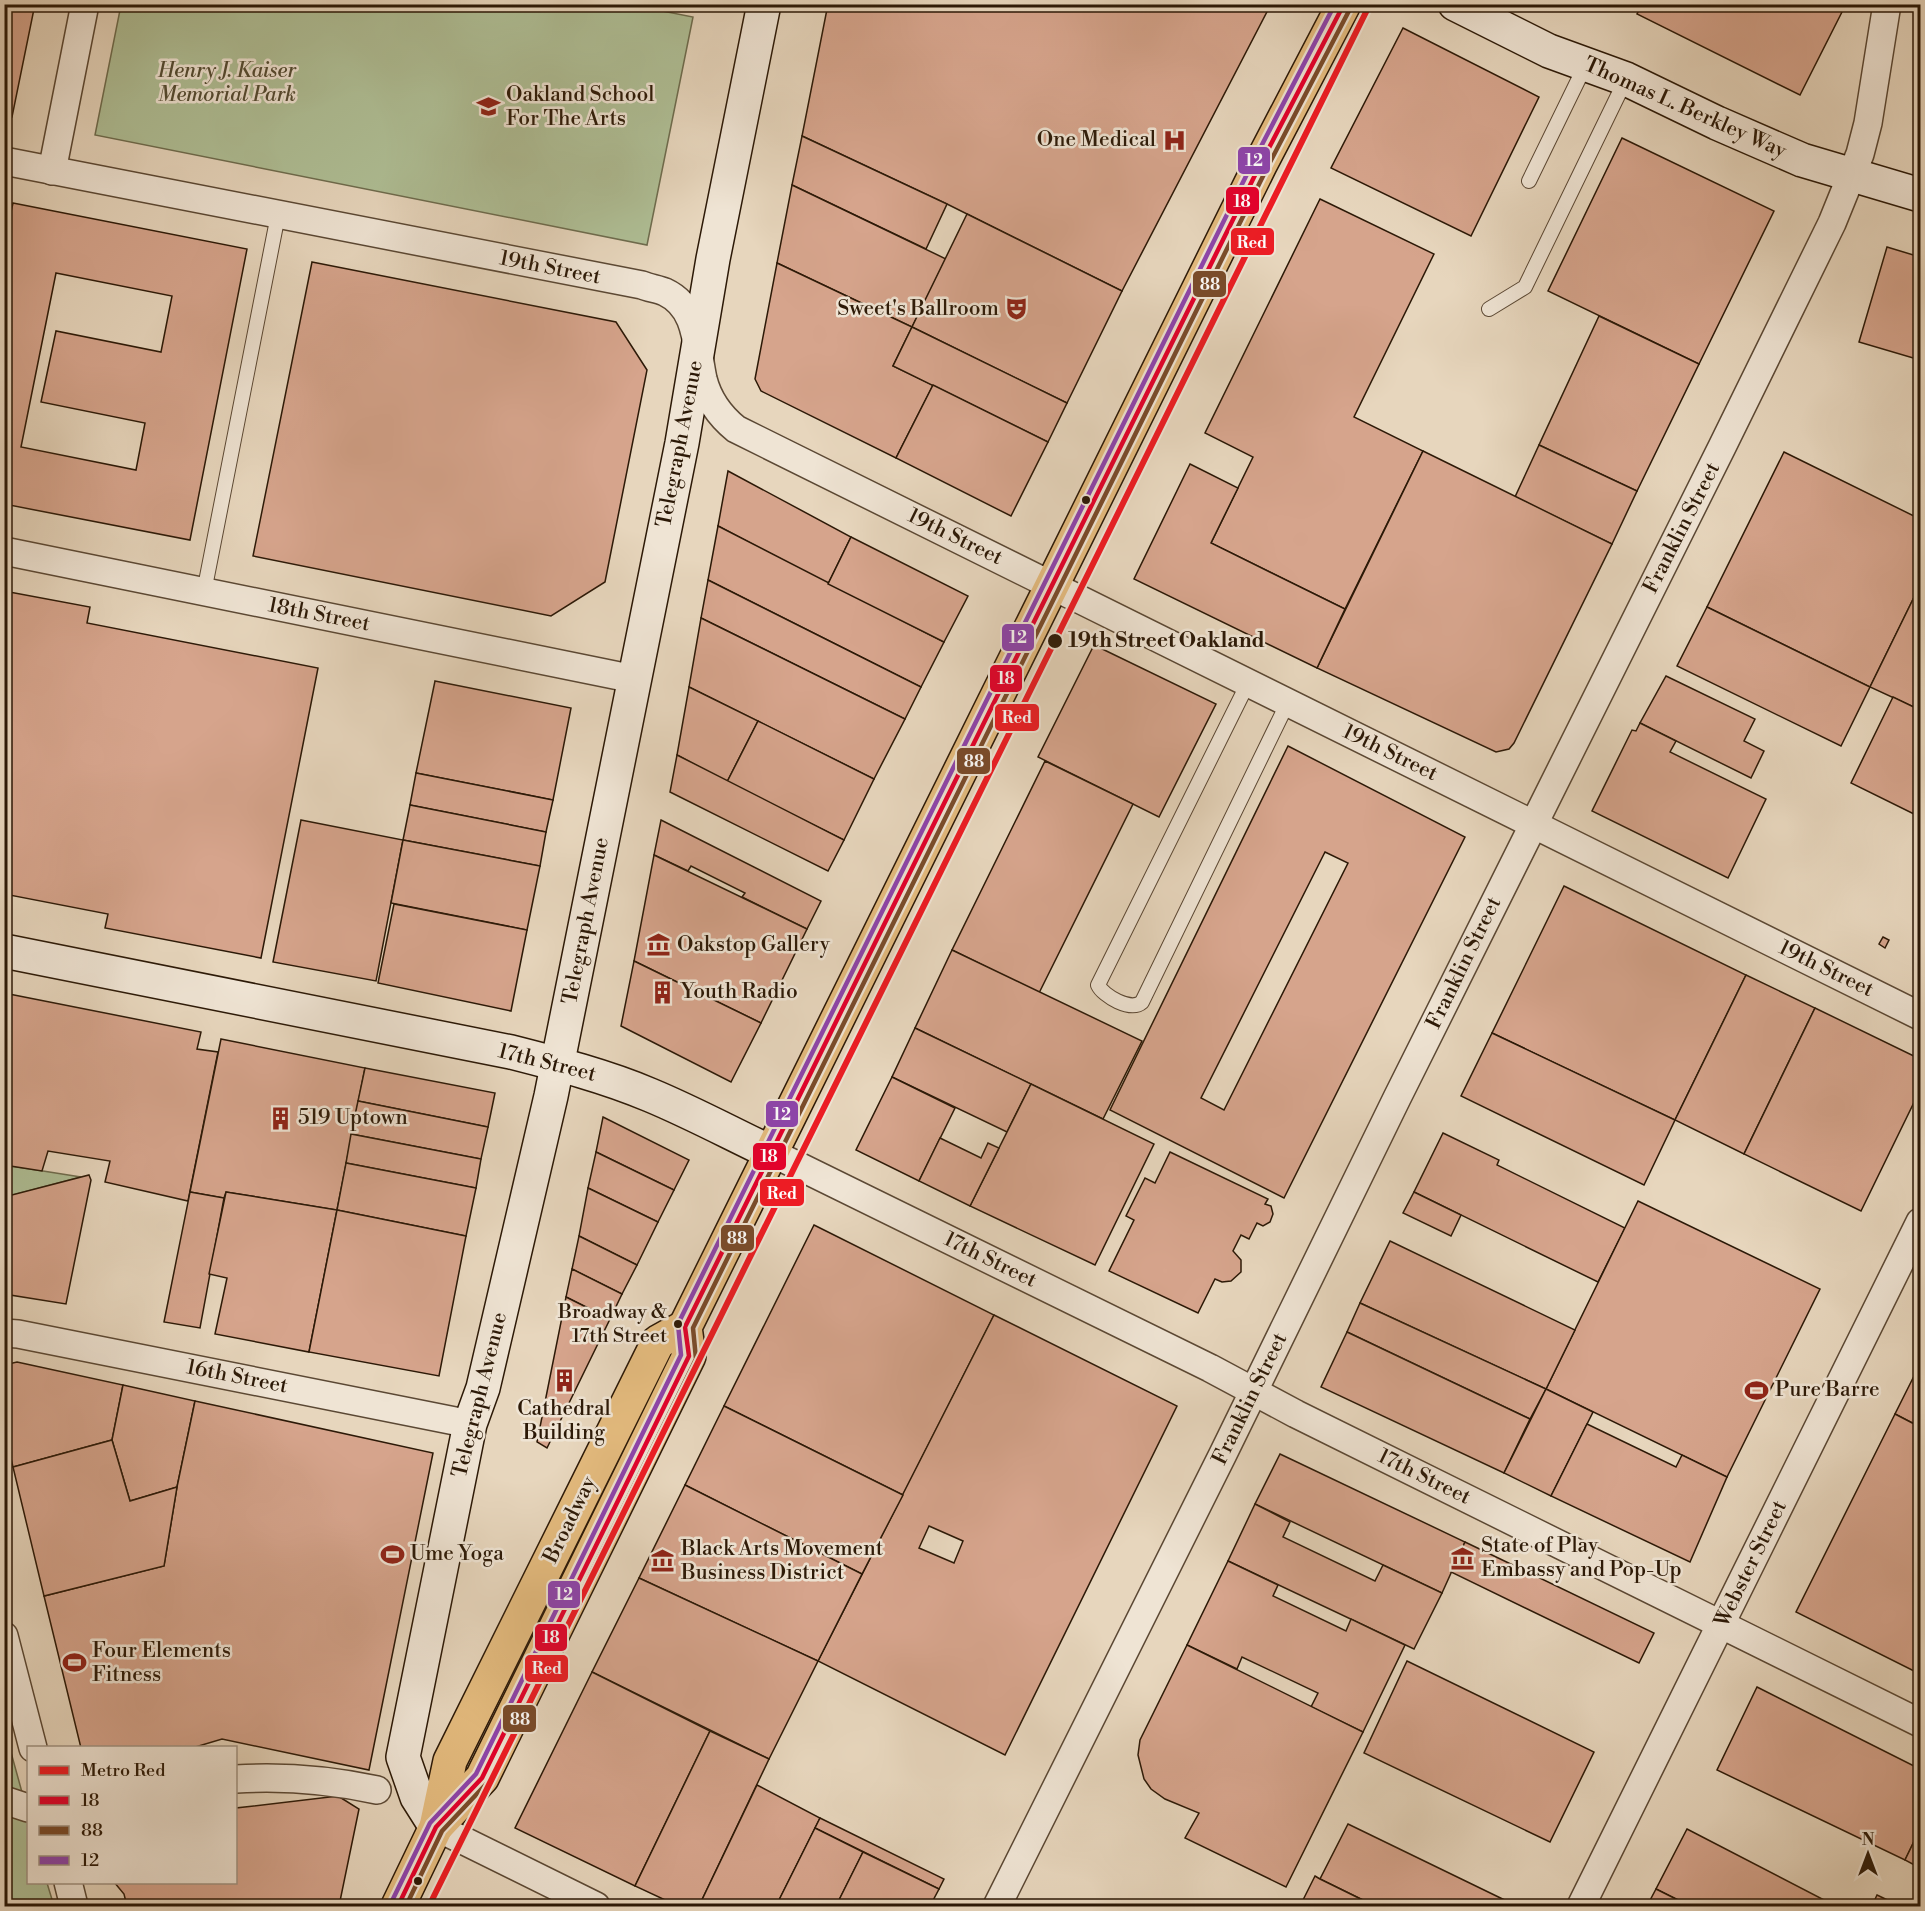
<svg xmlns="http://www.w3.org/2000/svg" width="1925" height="1911" font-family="'Libre Bodoni',serif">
  <rect width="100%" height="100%" fill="#e7d6bd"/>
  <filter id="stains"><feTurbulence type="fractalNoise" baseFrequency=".00333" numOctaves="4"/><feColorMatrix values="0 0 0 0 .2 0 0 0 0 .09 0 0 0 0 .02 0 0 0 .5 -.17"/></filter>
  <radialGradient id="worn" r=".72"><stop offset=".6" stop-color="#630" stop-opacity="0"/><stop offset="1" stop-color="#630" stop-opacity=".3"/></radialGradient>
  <g fill="#afbf96" stroke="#6e6c4e" stroke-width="1.5">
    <path d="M632,5L693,17L647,245L95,135L121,5Z"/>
    <path d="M5,1165L81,1177L5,1197Z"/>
    <path d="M4,1727L28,1814V1882L47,1883L54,1906H5Z"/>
  </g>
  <g fill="#d6a48c" stroke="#2c1907" stroke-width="1.5" fill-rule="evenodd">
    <path d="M4,4H35L12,117L4,116Z"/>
    <path d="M828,4H1271L1122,291L947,204L802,136Z"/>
    <path d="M1642,4H1846L1800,95L1637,14Z"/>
    <path d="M1403,28L1539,97L1471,236L1331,168Z"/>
    <path d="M802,136L947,204L926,249L792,185Z"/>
    <path d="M1622,138L1774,211L1699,364L1548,291Z"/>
    <path d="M792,185L946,259L912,327L777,263Z"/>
    <path d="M1320,199L1434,254L1354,417L1423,451L1345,609L1211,543L1253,457L1205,433Z"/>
    <path d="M13,203L247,249L190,540L4,504V243ZM56,273L172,296L161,352L56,331L41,402L145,423L136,470L21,447Z"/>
    <path d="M967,214L1122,291L1067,403L912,327Z"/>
    <path d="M1887,247L1920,257V360L1859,342Z"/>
    <path d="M312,262L616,322L647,370L605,582L551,616L253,556Z"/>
    <path d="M777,263L912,327L893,366L933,385L896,458L761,391L755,379Z"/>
    <path d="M1599,316L1699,364L1637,491L1539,445Z"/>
    <path d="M912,327L1067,403L1048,442L893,366Z"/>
    <path d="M933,385L1048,442L1011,516L896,458Z"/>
    <path d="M1539,445L1637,491L1612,544L1515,497Z"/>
    <path d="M1423,451L1612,544L1514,743L1509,749L1496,752L1317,668Z"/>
    <path d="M1784,452L1920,519V585L1870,687L1707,607Z"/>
    <path d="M1190,464L1238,488L1211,543L1345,609L1317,668L1134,579Z"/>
    <path d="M728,471L851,537L828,584L718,526Z"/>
    <path d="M718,526L944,642L921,687L708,580Z"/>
    <path d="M851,537L968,596L944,642L828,584Z"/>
    <path d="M708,580L921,687L905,719L701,618Z"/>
    <path d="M1920,585V710L1870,687Z"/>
    <path d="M4,591L90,607L87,623L318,668L261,958L105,928L108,914L4,894Z"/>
    <path d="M1707,607L1870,687L1841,746L1677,666Z"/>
    <path d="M701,618L905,719L874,779L689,687Z"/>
    <path d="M1094,645L1216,704L1159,817L1038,757Z"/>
    <path d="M1666,676L1755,719L1744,741L1764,751L1751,778L1640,723Z"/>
    <path d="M435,681L571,708L553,800L416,773Z"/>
    <path d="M689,687L758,721L727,782L677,755Z"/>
    <path d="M1893,697L1920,710V817L1851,783Z"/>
    <path d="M758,721L874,779L844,840L727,782Z"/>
    <path d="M1640,723L1676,741L1670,752L1766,799L1728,878L1592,811L1632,730L1636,731Z"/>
    <path d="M1288,746L1465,837L1284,1198L1110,1110ZM1325,852L1348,863L1224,1110L1201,1098Z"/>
    <path d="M677,755L844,840L828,871L670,792Z"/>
    <path d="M1045,761L1133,804L1039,993L952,950Z"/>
    <path d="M416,773L553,800L546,832L410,805Z"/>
    <path d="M410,805L546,832L540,866L403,840Z"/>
    <path d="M301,820L403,840L376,981L273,962Z"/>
    <path d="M661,820L821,901L807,929L742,897L745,893L691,866L688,871L654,855Z"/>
    <path d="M403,840L540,866L527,930L391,903Z"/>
    <path d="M654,855L807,929L761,1023L634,961Z"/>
    <path d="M1564,886L1746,975L1675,1120L1492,1033Z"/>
    <path d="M394,904L527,930L511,1011L378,983Z"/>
    <path d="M1883,937L1889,940L1885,948L1879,944Z"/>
    <path d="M952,950L1142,1041L1103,1119L915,1028Z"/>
    <path d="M634,961L761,1023L731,1082L621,1026Z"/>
    <path d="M1746,975L1815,1008L1744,1154L1675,1120Z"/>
    <path d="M4,993L201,1032L197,1049L218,1052L188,1201L105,1182L110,1161L48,1151L42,1171L4,1165Z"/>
    <path d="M1815,1008L1920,1059V1090L1861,1211L1744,1154Z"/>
    <path d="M915,1028L1031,1084L1007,1132L892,1077Z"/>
    <path d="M1492,1033L1675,1120L1644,1185L1461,1096Z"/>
    <path d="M221,1039L365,1068L337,1210L226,1192L224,1198L190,1192Z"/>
    <path d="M365,1068L495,1093L488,1127L358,1101Z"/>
    <path d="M892,1077L955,1108L919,1181L856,1150Z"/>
    <path d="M1031,1084L1154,1144L1095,1265L970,1206Z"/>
    <path d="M358,1101L488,1127L481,1159L351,1134Z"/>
    <path d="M603,1117L689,1160L674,1190L596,1152Z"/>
    <path d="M1443,1133L1499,1160L1497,1165L1625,1228L1598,1282L1414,1192Z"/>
    <path d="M351,1134L481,1159L476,1188L346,1163Z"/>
    <path d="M940,1138L981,1158L988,1143L999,1148L970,1206L919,1181Z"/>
    <path d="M596,1152L674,1190L658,1222L588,1188Z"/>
    <path d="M1170,1152L1268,1199L1265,1204L1271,1206L1273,1214L1270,1222L1263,1226L1257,1223L1249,1239L1241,1235L1233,1251L1241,1260V1272L1231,1281L1222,1282L1215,1279L1198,1313L1109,1271L1134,1220L1126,1216L1145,1178L1155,1183Z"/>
    <path d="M346,1163L476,1188L466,1236L337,1210Z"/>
    <path d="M89,1175L91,1180L66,1304L4,1294V1197Z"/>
    <path d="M588,1188L658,1222L637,1265L579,1236Z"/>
    <path d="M190,1192L224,1198L200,1328L164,1322Z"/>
    <path d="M226,1192L337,1210L309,1352L215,1334L227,1278L209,1274Z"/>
    <path d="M1414,1192L1461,1215L1451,1236L1403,1213Z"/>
    <path d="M1638,1201L1820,1289L1727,1477L1546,1389Z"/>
    <path d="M337,1210L466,1236L439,1376L309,1352Z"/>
    <path d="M814,1225L994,1315L903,1495L724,1406Z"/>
    <path d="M579,1236L637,1265L622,1294L572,1269Z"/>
    <path d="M1390,1241L1575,1330L1546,1389L1360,1303Z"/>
    <path d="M572,1269L622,1294L610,1319L566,1297Z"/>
    <path d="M566,1297L610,1319L547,1448L537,1442Z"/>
    <path d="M1360,1303L1546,1389L1530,1419L1347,1332Z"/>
    <path d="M994,1315L1177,1406L1005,1755L818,1661ZM929,1526L963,1541L954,1563L919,1548Z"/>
    <path d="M1347,1332L1530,1419L1504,1473L1321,1387Z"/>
    <path d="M17,1362L123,1385L112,1440L13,1467L4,1430V1365Z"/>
    <path d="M1920,1364V1427L1895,1414Z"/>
    <path d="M123,1385L195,1401L177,1487L130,1501L112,1440Z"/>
    <path d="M1546,1389L1593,1412L1551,1496L1504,1473Z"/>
    <path d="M195,1401L433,1453L369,1770L222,1739L192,1748H81L44,1596L164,1566L177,1487Z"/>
    <path d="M724,1406L903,1495L862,1574L685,1485Z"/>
    <path d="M1895,1414L1920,1427V1674L1796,1612Z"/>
    <path d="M1587,1424L1676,1467L1682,1455L1727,1477L1690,1562L1551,1496Z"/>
    <path d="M112,1440L130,1501L177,1487L164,1566L44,1596L13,1467Z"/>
    <path d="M1280,1454L1465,1542L1442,1593L1255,1504Z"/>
    <path d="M685,1485L862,1574L818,1661L639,1578Z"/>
    <path d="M1255,1504L1290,1522L1283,1537L1375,1581L1383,1565L1442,1593L1414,1649L1228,1561Z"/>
    <path d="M1465,1542L1654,1633L1639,1663L1451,1572Z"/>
    <path d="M1228,1561L1278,1585L1273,1596L1346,1631L1351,1619L1405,1645L1363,1732L1311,1707L1318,1693L1242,1657L1237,1669L1187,1645Z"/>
    <path d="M639,1578L818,1661L769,1759L592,1672Z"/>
    <path d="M1187,1645L1363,1732L1286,1887L1185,1838L1199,1813L1165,1799L1151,1789L1144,1779L1138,1755L1140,1740Z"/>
    <path d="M1407,1661L1594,1752L1550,1842L1364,1753Z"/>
    <path d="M592,1672L710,1731L635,1886L515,1828Z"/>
    <path d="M1757,1687L1920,1769V1829L1905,1860L1717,1770Z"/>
    <path d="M710,1731L769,1759L699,1906H678L635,1886Z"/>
    <path d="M757,1785L820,1818L776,1906H699Z"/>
    <path d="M338,1796L359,1809L339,1906H127L124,1894L114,1882H236V1808Z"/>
    <path d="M820,1818L944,1879L939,1889L815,1828Z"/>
    <path d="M1348,1824L1517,1906H1375L1320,1879Z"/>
    <path d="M815,1828L863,1852L836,1906H776Z"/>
    <path d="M1687,1829L1830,1903L1828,1906H1690L1656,1889Z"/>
    <path d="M1920,1829V1868L1905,1860Z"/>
    <path d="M863,1852L939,1889L930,1906H836Z"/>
    <path d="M1315,1876L1320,1879L1375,1906H1300Z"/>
    <path d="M1656,1889L1690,1906H1647Z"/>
    <path d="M1877,1895L1900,1906H1872Z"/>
  </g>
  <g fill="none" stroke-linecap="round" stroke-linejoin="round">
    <defs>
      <g id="lane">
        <path d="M1529,181L1586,64"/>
        <path d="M1489,309L1525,287L1626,79"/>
        <path d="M204,592L278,215"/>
        <path d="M1248,683L1098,985C1103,996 1131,1012 1142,1002L1288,702"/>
      </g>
      <g id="street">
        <path d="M4,161L642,285C649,288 658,289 665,292C699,308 696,348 703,379C708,399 720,416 736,429L1920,1016"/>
        <path d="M52,171L85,4"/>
        <path d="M4,551L634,679"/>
        <path d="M770,1152L1210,1368L1296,1414L1920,1723"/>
        <path d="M4,1333L18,1334L470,1424"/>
        <path d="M4,1636L33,1748"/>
        <path d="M236,1779C283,1776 330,1780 377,1790"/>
        <path d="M4,1800L28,1808"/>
        <path d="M436,1827L596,1906"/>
        <path d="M68,1882L74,1906"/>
        <path d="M997,1906L1223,1454L1397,1098L1722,447L1832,223L1860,154L1868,123L1887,4"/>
        <path d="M1581,1906L1920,1222"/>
      </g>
      <g id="secondary">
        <path d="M1455,4L1549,51L1626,79L1717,123L1802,160L1920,195"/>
        <path d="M4,951L511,1052C558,1064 605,1076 650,1095C691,1112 730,1133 770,1152"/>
        <path d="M436,1827L417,1797L403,1757L470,1424L483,1388L551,1096L682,443L713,259L764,4"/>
      </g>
      <g id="primary">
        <path d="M436,1827L482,1778L689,1356L685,1327L1260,165L1344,4"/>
        <path d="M398,1906L436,1827L450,1761L658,1342L685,1327"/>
      </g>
    </defs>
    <use href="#lane" stroke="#5b4834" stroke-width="16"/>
    <use href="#street" stroke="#5b4834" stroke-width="30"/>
    <use href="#secondary" stroke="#2c1907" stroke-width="36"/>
    <use href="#primary" stroke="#2c1907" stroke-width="36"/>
    <use href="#lane" stroke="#efe4d4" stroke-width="14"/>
    <use href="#street" stroke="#efe4d4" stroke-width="27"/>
    <use href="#secondary" stroke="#efe4d4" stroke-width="33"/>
    <use href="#primary" stroke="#e4bb7e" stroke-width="33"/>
    <defs>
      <path id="bus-1" d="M398,1906L436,1827L482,1778L689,1356L685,1327L1260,165L1344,4"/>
      <path id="bus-2" d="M406,1906L442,1831L489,1781L696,1359L693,1328L1267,168L1351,7"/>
      <path id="bus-3" d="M391,1903L430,1823L476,1774L681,1355L678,1324L1253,162L1335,4"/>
    </defs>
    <use href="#bus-1" stroke="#efe4d4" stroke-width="9"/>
    <use href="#bus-2" stroke="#efe4d4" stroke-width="9"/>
    <use href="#bus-3" stroke="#efe4d4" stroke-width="9"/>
    <use href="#bus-1" stroke="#e4002b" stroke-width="4.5"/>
    <use href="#bus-2" stroke="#7a4b2a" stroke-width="4.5"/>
    <use href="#bus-3" stroke="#8e44ad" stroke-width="4.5"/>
    <defs>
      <path id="metro-1" d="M429,1906L1370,4"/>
    </defs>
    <use href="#metro-1" stroke="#efe4d4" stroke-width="10"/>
    <use href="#metro-1" stroke="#ed1c24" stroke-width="6"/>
  </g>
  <defs>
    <symbol id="school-bare" viewBox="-9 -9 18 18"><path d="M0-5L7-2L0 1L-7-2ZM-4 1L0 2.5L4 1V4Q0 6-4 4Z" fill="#8f2418" stroke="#efe4d4" stroke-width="2.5" paint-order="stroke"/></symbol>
    <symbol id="hospital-bare" viewBox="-9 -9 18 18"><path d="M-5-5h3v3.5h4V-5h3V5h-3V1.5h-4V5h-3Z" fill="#8f2418" stroke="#efe4d4" stroke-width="2.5" paint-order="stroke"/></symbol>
    <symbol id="theatre-bare" viewBox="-9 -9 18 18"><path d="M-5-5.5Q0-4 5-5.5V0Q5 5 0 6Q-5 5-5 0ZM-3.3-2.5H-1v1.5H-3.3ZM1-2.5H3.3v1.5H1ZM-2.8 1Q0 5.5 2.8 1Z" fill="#8f2418" stroke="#efe4d4" stroke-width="2.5" paint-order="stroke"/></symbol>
    <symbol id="museum-bare" viewBox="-9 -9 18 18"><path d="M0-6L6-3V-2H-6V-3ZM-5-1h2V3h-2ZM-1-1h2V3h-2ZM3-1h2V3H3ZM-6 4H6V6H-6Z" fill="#8f2418" stroke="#efe4d4" stroke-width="2.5" paint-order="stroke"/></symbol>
    <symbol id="building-bare" viewBox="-9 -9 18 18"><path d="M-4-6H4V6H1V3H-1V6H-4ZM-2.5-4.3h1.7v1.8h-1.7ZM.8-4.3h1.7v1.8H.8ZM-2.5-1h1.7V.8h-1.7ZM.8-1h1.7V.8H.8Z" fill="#8f2418" stroke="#efe4d4" stroke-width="2.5" paint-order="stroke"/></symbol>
    <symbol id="stadium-bare" viewBox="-9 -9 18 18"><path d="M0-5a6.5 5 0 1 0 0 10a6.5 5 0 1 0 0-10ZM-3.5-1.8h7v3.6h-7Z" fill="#8f2418" stroke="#efe4d4" stroke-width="2.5" paint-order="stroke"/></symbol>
  </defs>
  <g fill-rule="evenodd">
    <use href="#school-bare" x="472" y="90" width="33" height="33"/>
    <use href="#hospital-bare" x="1158" y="124" width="33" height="33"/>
    <use href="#theatre-bare" x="1000" y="292" width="33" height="33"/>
    <use href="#museum-bare" x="642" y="928" width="33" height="33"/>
    <use href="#building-bare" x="646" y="976" width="33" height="33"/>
    <use href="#building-bare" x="264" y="1102" width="33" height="33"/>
    <use href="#building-bare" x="548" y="1364" width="33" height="33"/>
    <use href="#stadium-bare" x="1740" y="1374" width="33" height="33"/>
    <use href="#stadium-bare" x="376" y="1538" width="33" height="33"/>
    <use href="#museum-bare" x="1446" y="1542" width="33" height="33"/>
    <use href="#museum-bare" x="646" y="1544" width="33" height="33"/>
    <use href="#stadium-bare" x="58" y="1646" width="33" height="33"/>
  </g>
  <g fill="#2c1907" stroke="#efe4d4" stroke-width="2">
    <circle cx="1086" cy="500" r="5"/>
    <circle cx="1055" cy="641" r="8"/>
    <circle cx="678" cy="1324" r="5"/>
    <circle cx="418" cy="1881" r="5"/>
  </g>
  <g text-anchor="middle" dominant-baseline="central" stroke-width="5" stroke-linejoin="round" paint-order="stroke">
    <g font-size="20" fill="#2c1907" stroke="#efe4d4" text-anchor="end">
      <text x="667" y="1312">Broadway &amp;<tspan x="667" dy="24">17th Street</tspan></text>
    </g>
    <g font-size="21" font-style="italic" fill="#534b32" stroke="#efe4d4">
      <text x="227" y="71">Henry J. Kaiser<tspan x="227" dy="24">Memorial Park</tspan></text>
    </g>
    <g font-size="21" fill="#2c1907" stroke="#efe4d4" text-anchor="start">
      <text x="506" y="95">Oakland School<tspan x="506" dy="24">For The Arts</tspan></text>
      <text x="1156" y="140" text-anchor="end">One Medical</text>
      <text x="999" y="309" text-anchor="end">Sweet's Ballroom</text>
      <text x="677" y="945">Oakstop Gallery</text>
      <text x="681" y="992">Youth Radio</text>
      <text x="298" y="1118">519 Uptown</text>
      <text x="1775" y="1390">Pure Barre</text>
      <text x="564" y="1409" text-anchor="middle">Cathedral<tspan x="564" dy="24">Building</tspan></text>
      <text x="1481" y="1546">State of Play<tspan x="1481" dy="24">Embassy and Pop-Up</tspan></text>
      <text x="681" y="1549">Black Arts Movement<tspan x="681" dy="24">Business District</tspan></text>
      <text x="410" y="1554">Ume Yoga</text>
      <text x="92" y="1651">Four Elements<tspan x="92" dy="24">Fitness</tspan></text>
    </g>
    <g font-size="21" fill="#2c1907" stroke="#efe4d4">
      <text transform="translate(1685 108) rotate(24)">Thomas L. Berkley Way</text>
      <text transform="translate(550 268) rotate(11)">19th Street</text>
      <text transform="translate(680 444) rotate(-79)">Telegraph Avenue</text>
      <text transform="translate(1682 528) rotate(-63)">Franklin Street</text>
      <text transform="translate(955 537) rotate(26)">19th Street</text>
      <text transform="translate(319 615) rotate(11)">18th Street</text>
      <text transform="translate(1390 753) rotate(26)">19th Street</text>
      <text transform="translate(586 921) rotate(-79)">Telegraph Avenue</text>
      <text transform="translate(1464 963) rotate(-64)">Franklin Street</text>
      <text transform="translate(1826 969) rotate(26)">19th Street</text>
      <text transform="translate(547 1063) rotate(14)">17th Street</text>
      <text transform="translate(990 1260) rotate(26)">17th Street</text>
      <text transform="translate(237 1377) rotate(11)">16th Street</text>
      <text transform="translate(480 1395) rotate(-76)">Telegraph Avenue</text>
      <text transform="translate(1250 1399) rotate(-64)">Franklin Street</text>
      <text transform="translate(1424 1477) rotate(26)">17th Street</text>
      <text transform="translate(570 1520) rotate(-64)">Broadway</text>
      <text transform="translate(1751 1564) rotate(-64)">Webster Street</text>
    </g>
    <g font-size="21" font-weight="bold" fill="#2c1907" stroke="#efe4d4" text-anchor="start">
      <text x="1068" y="641">19th Street Oakland</text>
    </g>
  </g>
  <g stroke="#efe4d4" stroke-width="2">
    <rect x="1237" y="146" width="34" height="29" rx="6" fill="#8e44ad"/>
    <rect x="1225" y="186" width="35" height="29" rx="6" fill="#e4002b"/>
    <rect x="1230" y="227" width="45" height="29" rx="6" fill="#ed1c24"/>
    <rect x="1192" y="270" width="35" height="28" rx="6" fill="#7a4b2a"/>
    <rect x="1001" y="623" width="34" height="29" rx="6" fill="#8e44ad"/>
    <rect x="989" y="664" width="34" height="29" rx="6" fill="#e4002b"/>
    <rect x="994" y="703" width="46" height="29" rx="6" fill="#ed1c24"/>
    <rect x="956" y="747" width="35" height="28" rx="6" fill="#7a4b2a"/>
    <rect x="765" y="1100" width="34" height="28" rx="6" fill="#8e44ad"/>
    <rect x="752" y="1142" width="35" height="29" rx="6" fill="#e4002b"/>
    <rect x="759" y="1178" width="46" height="29" rx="6" fill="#ed1c24"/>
    <rect x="720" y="1224" width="35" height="28" rx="6" fill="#7a4b2a"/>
    <rect x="547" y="1580" width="34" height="29" rx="6" fill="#8e44ad"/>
    <rect x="534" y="1623" width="34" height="29" rx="6" fill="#e4002b"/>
    <rect x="524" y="1654" width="45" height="29" rx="6" fill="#ed1c24"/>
    <rect x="502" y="1704" width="35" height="29" rx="6" fill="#7a4b2a"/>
  </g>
  <g font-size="16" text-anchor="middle" font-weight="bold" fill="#fff">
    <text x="1254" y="166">12</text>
    <text x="1242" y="207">18</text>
    <text x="1252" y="248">Red</text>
    <text x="1210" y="290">88</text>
    <text x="1018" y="643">12</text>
    <text x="1006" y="684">18</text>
    <text x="1017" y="723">Red</text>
    <text x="974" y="767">88</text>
    <text x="782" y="1120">12</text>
    <text x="769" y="1162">18</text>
    <text x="782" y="1199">Red</text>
    <text x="737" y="1244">88</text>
    <text x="564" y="1600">12</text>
    <text x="551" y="1643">18</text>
    <text x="547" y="1674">Red</text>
    <text x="520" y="1725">88</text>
  </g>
  <rect width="1925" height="1911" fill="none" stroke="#e7d6bd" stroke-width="24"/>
  <rect x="6" y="6" width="1913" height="1899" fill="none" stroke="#2c1907" stroke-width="3"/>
  <rect x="12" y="12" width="1901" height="1887" fill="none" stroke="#2c1907" stroke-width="1.5"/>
  <rect x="27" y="1746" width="210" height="138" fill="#efe4d4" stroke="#a19382" stroke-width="1.5"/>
  <rect x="39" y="1766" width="30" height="9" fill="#ed1c24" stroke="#a19382" stroke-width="1.5"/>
  <text x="81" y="1776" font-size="18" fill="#2c1907">Metro Red</text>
  <rect x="39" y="1796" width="30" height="9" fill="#e4002b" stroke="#a19382" stroke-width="1.5"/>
  <text x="81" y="1806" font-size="18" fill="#2c1907">18</text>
  <rect x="39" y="1826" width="30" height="9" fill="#7a4b2a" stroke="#a19382" stroke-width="1.5"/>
  <text x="81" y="1836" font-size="18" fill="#2c1907">88</text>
  <rect x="39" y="1856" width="30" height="9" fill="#8e44ad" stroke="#a19382" stroke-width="1.5"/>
  <text x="81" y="1866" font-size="18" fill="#2c1907">12</text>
  <g transform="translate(1868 1854)" stroke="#efe4d4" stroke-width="4.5" paint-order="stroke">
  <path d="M0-4.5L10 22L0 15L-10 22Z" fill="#2c1907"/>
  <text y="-9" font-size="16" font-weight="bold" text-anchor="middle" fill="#2c1907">N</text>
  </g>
  <rect width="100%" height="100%" filter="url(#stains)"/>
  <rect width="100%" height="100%" fill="url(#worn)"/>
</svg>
